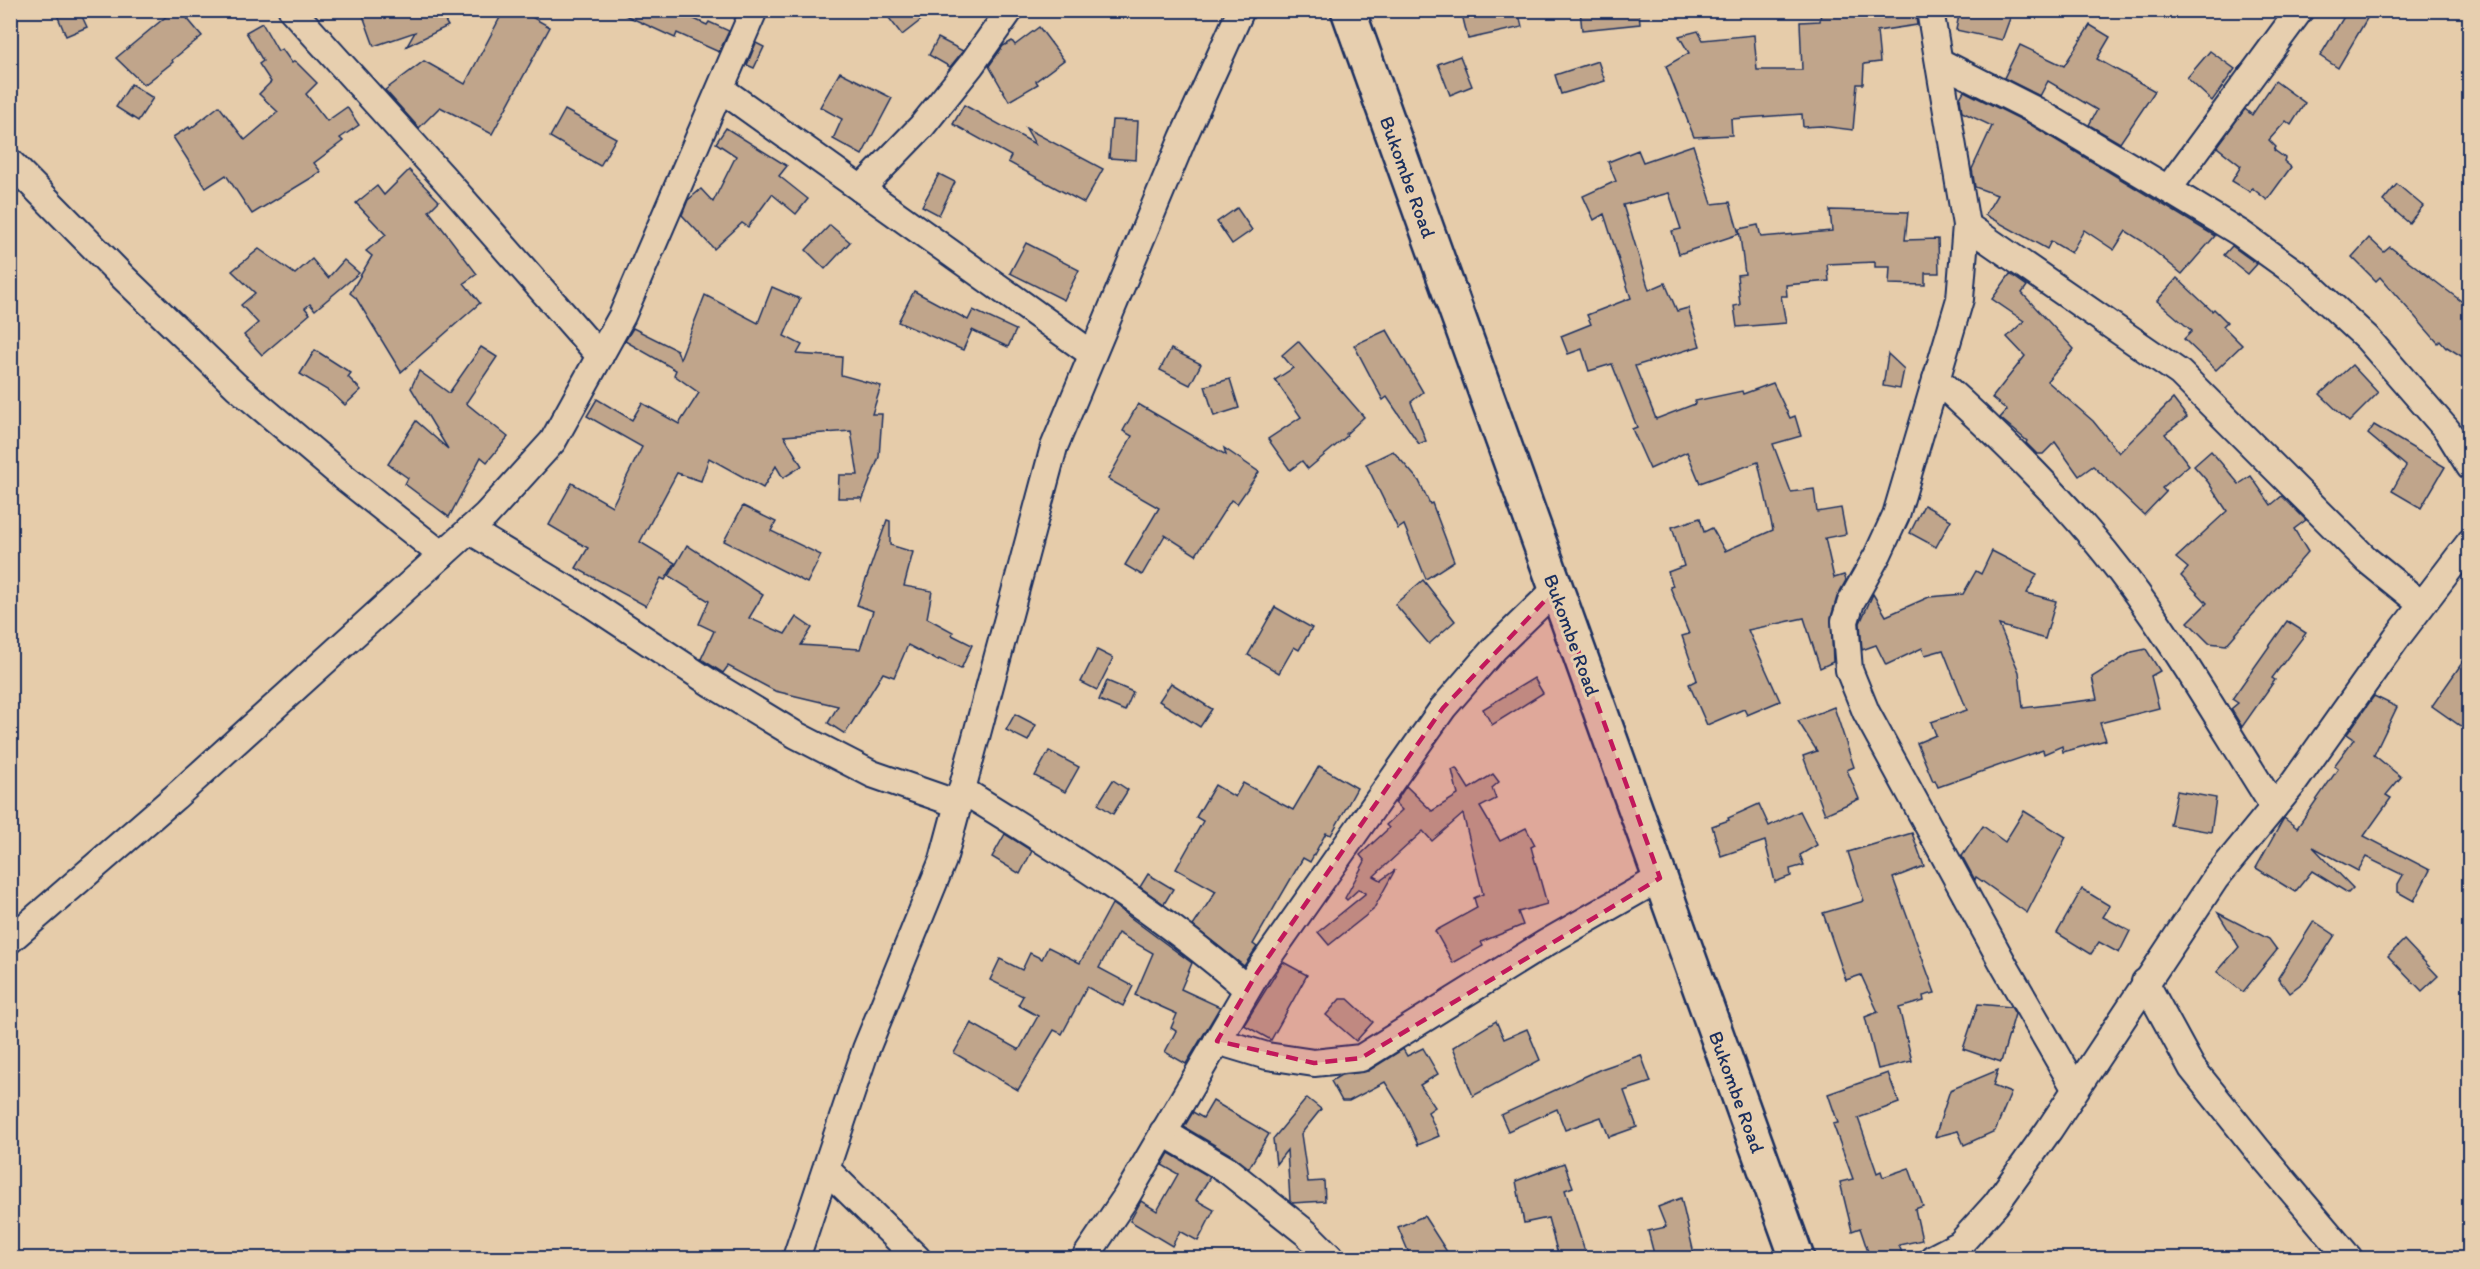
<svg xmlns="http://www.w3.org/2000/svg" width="2480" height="1269" font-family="Itim,sans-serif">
  <rect width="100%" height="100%" fill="#e6ccaa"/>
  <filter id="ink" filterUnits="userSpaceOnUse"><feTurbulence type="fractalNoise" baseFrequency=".0167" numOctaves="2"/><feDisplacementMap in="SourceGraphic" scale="12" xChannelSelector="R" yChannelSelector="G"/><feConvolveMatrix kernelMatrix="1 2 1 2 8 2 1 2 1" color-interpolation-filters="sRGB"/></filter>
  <g filter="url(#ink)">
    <g fill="#c0a58b" stroke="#1b2f5e" stroke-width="1.5">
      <path d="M55,10H79L87,27L66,36Z"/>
      <path d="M174,10H180L202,36L172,60L173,62L144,85L116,58Z"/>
      <path d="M361,10L467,11V13L445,21L448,26L407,46L415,32L374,46Z"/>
      <path d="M504,10H519L550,27L492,134L440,107L419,128L385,90L424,61L465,84Z"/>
      <path d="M614,10H675L707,25L709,22L729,31L719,52L677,33L675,38Z"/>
      <path d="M883,10H934L902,35Z"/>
      <path d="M1461,10H1518L1522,27L1468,39Z"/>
      <path d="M1580,10H1639L1640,24L1582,30Z"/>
      <path d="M1821,10H1915L1917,25L1877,31L1880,62L1864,64L1863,84H1857L1853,130L1821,126L1803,127L1802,114L1731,119L1732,135L1694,137L1666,66L1689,53L1679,36L1698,31L1703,40L1754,35L1757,70H1802L1800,22L1820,21Z"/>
      <path d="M1960,10H2013L2002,40L1956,30Z"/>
      <path d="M2348,10H2372L2338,68L2320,56Z"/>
      <path d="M262,23L278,51L282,49L292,63L295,61L317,83L306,94L327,121L347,107L359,125L340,138L343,141L314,163L321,172L252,214L226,175L206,188L173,137L189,127L190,129L219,106L245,140L278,112L259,94L271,82L259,64L263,61L246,32Z"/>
      <path d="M2090,25L2110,37L2097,59L2155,91L2120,143L2089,125L2097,110L2048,81L2040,96L2004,78L2020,45L2064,66Z"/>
      <path d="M1039,27L1064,60L1036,81L1038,84L1009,101L989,66L1003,46L1012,41L1015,45Z"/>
      <path d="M938,38L963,51L950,67L929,55Z"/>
      <path d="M756,43L764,47L754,68L747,65Z"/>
      <path d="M2210,51L2235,69L2212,101L2187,78Z"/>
      <path d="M1460,56L1472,86L1450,95L1438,64Z"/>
      <path d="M1598,61L1605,81L1561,94L1555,75Z"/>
      <path d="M840,72L892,98L862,155L833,139L842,119L820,107Z"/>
      <path d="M2275,81L2305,103L2291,125L2286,121L2269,140L2276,147L2274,150L2285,158L2284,161L2291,167L2267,200L2252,188L2250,192L2232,181L2241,166L2217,147L2245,109L2252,115Z"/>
      <path d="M131,84L153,98L138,121L116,107Z"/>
      <path d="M1964,91L2028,123L2215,236L2182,274L2142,241L2126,231L2114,250L2084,230L2071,253L2051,241L2047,249L1985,215L1997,195L1975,187L1972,169L1992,126L1962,112L1960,98Z"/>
      <path d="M964,105L1035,144L1026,128L1103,169L1084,203L1008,162L1011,156L953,124Z"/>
      <path d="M565,110L616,138L600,166L550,137Z"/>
      <path d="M1112,120L1138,121L1136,160L1109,158Z"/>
      <path d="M726,128L787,166L779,176L808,199L796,214L772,194L748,227L742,223L714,249L682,215L688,200L701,189L713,202L736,156L716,143Z"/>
      <path d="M1693,145L1712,204L1730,202L1739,234L1679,254L1672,231L1681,229L1669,193L1623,205L1649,290L1665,283L1677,311L1688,308L1700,346L1635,366L1656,419L1695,404V401L1742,391L1743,394L1773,383L1790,418L1795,416L1801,436L1773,444L1791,492L1814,489L1817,512L1841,508L1846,534L1825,538L1834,578L1844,575L1846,580L1837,597L1831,617L1833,662L1820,668L1804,618L1748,630L1780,701L1747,715L1744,709L1707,725L1689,684L1697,680L1682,636L1689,634L1670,587L1673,586L1668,572L1684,566L1672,527L1700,518L1704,532L1712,528L1725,551L1773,530L1758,462L1700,483L1687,452L1650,469L1632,429L1637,427L1612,364L1589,371L1582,349L1568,354L1561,336L1591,324L1587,315L1631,298L1604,214L1594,220L1583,196L1616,181L1608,162L1638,150L1643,162Z"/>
      <path d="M409,170L439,201L429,211L477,274L464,283L480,303L401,372L356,298L350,293L372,256L366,251L386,235L356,203L377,186L384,195Z"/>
      <path d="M939,174L955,182L939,215L922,206Z"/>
      <path d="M2397,184L2423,206L2409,223L2383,201Z"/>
      <path d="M1237,208L1252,230L1232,244L1217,222Z"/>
      <path d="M1830,210L1908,212L1905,240L1938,239L1939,273H1925V285L1889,284L1890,267H1875V262L1827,264L1829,281L1786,285L1787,296H1781L1786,323L1737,327L1734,306L1740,305L1737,275L1745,274L1739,229L1758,225L1761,237L1832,231Z"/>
      <path d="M830,225L850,242L825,269L806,250Z"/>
      <path d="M2369,238L2384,252L2390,247L2469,307V361L2447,347L2446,348L2440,341L2438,343L2380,277L2376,281L2352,257Z"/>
      <path d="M1026,243L1079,270L1064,300L1010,273Z"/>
      <path d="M2232,246L2257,264L2248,274L2224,255Z"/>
      <path d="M259,249L295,274L312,259L328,278L344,260L359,273L315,310L310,304L305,308L310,314L262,355L244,335L258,323L241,305L255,293L232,271Z"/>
      <path d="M2010,274L2027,286L2022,293L2074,349L2047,381L2093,421L2119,453L2173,399L2187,417L2165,434L2189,465L2162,488L2166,492L2144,515L2093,466L2079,476L2055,442L2043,454H2037L2026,443L2027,441L2000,418L2007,410L1992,398L2025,356L2007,337L2024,321L1992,299Z"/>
      <path d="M2177,278L2212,311L2214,309L2227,322L2223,326L2242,345L2216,370L2184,339L2192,331L2157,301Z"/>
      <path d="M772,287L800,299L784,336L802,345L797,354L842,357L841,375L881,386L872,414H882L879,457L862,501L861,498H838L839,475H858L851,431L784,436L802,466L783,478L776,466L763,488L709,458L701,481L677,473L640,542L675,563L665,580L661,578L646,606L576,568L588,548L549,525L572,483L612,506L642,447L587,416L597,399L632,420L642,403L679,424L699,393L674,375L676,370L625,341L633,328L677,350L680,359L705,295L758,323Z"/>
      <path d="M914,291L968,320L973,310L1016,330L1008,347L972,330L963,350L898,322Z"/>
      <path d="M1387,330L1423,392L1411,402L1426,441L1419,444L1387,397L1383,400L1354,345Z"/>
      <path d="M1298,341L1364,417L1346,434L1347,436L1308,469L1302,461L1290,470L1268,439L1301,417L1275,380L1293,368L1282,355Z"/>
      <path d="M481,347L497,357L466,403L508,437L487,462L481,457L449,517L405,484L408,478L388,464L416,421L448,449L411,388L419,371L449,393Z"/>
      <path d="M1171,349L1201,364L1190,385L1160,370Z"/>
      <path d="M315,350L351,373L348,377L361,390L345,405L332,393L300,374Z"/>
      <path d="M1888,354L1904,369L1900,389L1883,386Z"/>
      <path d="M2352,365L2378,393L2349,422L2320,394Z"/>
      <path d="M1230,379L1239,408L1214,416L1205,386Z"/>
      <path d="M1138,404L1226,455L1224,448L1259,472L1237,504L1231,500L1196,555L1165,535L1142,575L1125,565L1159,508L1108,479L1132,436L1123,431Z"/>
      <path d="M2374,425L2445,467L2421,508L2392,491L2406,466L2368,434Z"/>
      <path d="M1393,451L1419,481L1430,504L1432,503L1454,561L1426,579L1404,525L1398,529L1366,464Z"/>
      <path d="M2211,451L2239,484L2251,476L2271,505L2282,496L2306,520L2294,529L2308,552L2226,645L2209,643L2188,622L2207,603L2181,576L2188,568L2176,558L2227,511L2208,482L2194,466Z"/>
      <path d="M1924,505L1951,520L1936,547L1910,533Z"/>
      <path d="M743,506L776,522L771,531L821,555L807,583L724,541Z"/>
      <path d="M887,520L890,521V545L913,552L904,586L932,591L927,618L953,632L952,635L972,645L961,669L939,659L938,661L908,645L894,677L883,673L845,734L828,723L838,706L775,691L728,666L723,673L701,659L714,631L699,624L709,601L669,576L687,545L763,595L749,618L785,634L796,617L812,628L801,645L860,649L873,611L857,605Z"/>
      <path d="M1992,551L2037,574L2027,593L2056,601L2045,639L1999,625L2019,672L2023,708L2097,699L2092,677L2132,652L2146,649L2160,671L2151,676L2159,708L2100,723L2106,740L2063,752L2062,746L2044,754L2043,750L1938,787L1935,780L1933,781L1917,743L1936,735L1931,722L1967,710L1943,650L1925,655L1922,648L1886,665L1876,645L1862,650L1860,623L1873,594L1886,616L1929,597L1963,594L1976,571L1981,574Z"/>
      <path d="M1423,580L1455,621L1429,644L1395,604Z"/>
      <path d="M1275,607L1312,628L1299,650L1294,647L1279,673L1248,655Z"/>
      <path d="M2287,621L2306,633L2272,678L2275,680L2242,727L2231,709L2238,703L2232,699Z"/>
      <path d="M1097,650L1113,658L1097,690L1081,682Z"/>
      <path d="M2469,653V732L2432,706Z"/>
      <path d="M1534,678L1543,693L1492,725L1483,709Z"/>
      <path d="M1107,681L1133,692L1125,711L1099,700Z"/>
      <path d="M1171,683L1212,709L1200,727L1159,701Z"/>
      <path d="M2374,696L2397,707L2374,755L2401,777L2386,795L2391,798L2364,836L2430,870L2414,901L2398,892V884L2403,875L2366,857L2358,871L2313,847L2353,888L2348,893L2312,871L2295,892L2256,868L2284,818L2297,828L2338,769L2334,766L2354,739L2347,734Z"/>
      <path d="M1834,707L1854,767L1847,770L1859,799L1825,814L1803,756L1817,751L1798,721Z"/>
      <path d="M1015,714L1036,725L1028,741L1006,730Z"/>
      <path d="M1049,751L1079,767L1065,792L1035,776Z"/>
      <path d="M1319,766L1357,788L1331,835L1326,833L1310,862L1303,858L1253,944L1257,947L1244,966L1193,926L1216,891L1176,869L1203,821L1196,817L1215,785L1235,797L1243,783L1293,810Z"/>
      <path d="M1456,768L1469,789L1493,774L1499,782L1492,788L1496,799L1480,807L1500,841L1526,828L1535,845L1531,847L1547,904L1518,912L1523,925L1481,942L1483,946L1453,963L1435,931L1477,908L1474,898L1483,894L1463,814L1432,841L1423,831L1374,876L1381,880L1395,870L1373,910L1329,945L1318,932L1366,893L1359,889L1347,900L1345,898L1365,861L1360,855L1389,828L1386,825L1402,810L1395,803L1406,786L1432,811L1458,795L1452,770Z"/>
      <path d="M1113,780L1128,790L1113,814L1098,804Z"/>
      <path d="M2177,791L2216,798L2211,832L2170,825Z"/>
      <path d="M1759,804L1769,826L1800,811L1817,845L1800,855L1804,865L1790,869L1791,876L1775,882L1765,841L1721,856L1712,826L1729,820L1728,818Z"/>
      <path d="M2024,811L2066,837L2027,913L1976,877L1975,880L1962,856L1983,826L2005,842Z"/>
      <path d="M1912,833L1924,866L1893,878L1935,993L1923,996L1924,1001L1899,1008L1912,1061L1878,1069L1865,1017L1878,1012L1861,975L1846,980L1823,913L1864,901L1848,852Z"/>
      <path d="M1005,834L1032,851L1020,874L992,857Z"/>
      <path d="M1148,874L1173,889L1164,904L1140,887Z"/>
      <path d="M2082,889L2110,906L2103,917L2130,931L2119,953L2099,942L2091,954L2057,933Z"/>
      <path d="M1112,904L1192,963L1181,989L1220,1007L1186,1064L1165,1052L1176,1031L1171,1028L1177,1014L1135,995L1153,953L1118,933L1099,968L1133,986L1123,1006L1087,987L1062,1034L1054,1030L1018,1090L954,1053L971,1023L1019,1050L1038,1016L1018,1005L1023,996L990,980L1000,959L1022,970L1030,953L1042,959L1048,947L1080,963Z"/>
      <path d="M2218,913L2269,939L2277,950L2243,992L2217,972L2239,947Z"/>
      <path d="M2314,921L2335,935L2306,980L2289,993L2278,978Z"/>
      <path d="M2404,940L2438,976L2422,991L2388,956Z"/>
      <path d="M1283,962L1307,975L1271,1040L1244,1025Z"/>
      <path d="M1340,999H1348L1373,1022L1356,1041L1326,1015Z"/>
      <path d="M1978,1004L2011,1007L2015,1014L2001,1062L1963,1049Z"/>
      <path d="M1496,1021L1504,1039L1527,1029L1540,1060L1473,1096L1453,1047Z"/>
      <path d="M1423,1048L1438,1074L1420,1085L1435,1107L1428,1112L1439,1136L1418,1145L1403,1111L1385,1082L1349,1101H1342L1331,1081L1341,1075L1368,1071L1403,1049L1407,1056Z"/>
      <path d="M1641,1055L1651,1082L1624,1091L1637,1127L1609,1137L1601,1117L1565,1130L1557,1109L1508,1131L1501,1115L1601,1069Z"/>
      <path d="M1998,1070L1993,1086L2011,1093L1995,1131L1964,1145L1958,1131L1935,1137L1950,1090Z"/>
      <path d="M1888,1073L1899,1103L1858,1118L1877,1173L1881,1171L1883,1177L1909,1168L1923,1206L1915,1209L1922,1240L1899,1245L1902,1253L1885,1258H1870L1860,1228L1852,1231L1840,1182L1853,1179L1833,1124L1838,1123L1828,1094Z"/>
      <path d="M1307,1098L1321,1109L1301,1134L1308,1182L1324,1181L1325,1201L1292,1203L1290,1201L1287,1150L1276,1164L1273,1139Z"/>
      <path d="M1213,1101L1269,1134L1249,1168L1235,1157L1184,1127L1193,1112L1203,1118Z"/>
      <path d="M1169,1153L1210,1177L1196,1200L1214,1210L1198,1241L1180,1231L1172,1246L1130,1221L1141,1201L1157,1211L1178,1174L1162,1165Z"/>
      <path d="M1564,1163L1573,1187L1565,1190L1587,1258H1559L1548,1218L1524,1223L1516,1181Z"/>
      <path d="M1681,1198L1695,1258H1655L1648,1231L1666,1227L1658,1207Z"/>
      <path d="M1424,1216L1451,1258H1411L1398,1227Z"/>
    </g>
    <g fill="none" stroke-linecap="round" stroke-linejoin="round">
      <defs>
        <g id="minor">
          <path d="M292,10L443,177L600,356"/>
          <path d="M1930,10L1966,225L1960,299L1896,515L1878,554L1851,602L1845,621L1849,670L1866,712L2004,965L2075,1088"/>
          <path d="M1940,62L2035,110L2151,179L2240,233L2300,276L2367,338L2447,430L2470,467"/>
          <path d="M721,89L1092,354"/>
          <path d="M10,162L124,278L236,386L340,474L442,555"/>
          <path d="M861,189L922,126L971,65L1010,10"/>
          <path d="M2168,189L2300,10"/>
          <path d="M1966,225L2180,373L2367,560L2421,604"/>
          <path d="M1936,379C1996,433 2054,489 2105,552C2169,631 2219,721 2274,807"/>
          <path d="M469,530L585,600L712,684L796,735L872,774L958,804"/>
          <path d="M962,790C1061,851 1160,912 1247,989"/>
          <path d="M10,940L175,797L486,515L553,441L622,316L754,10"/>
          <path d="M2145,982L2192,1068L2257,1149L2349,1258"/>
          <path d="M1217,1041L1267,1056L1314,1063L1361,1058L1546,943L1660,878"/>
          <path d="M1163,1132L1227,1170L1306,1233L1331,1258"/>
          <path d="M827,1170L917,1258"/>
          <path d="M796,1258L866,1049L943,860L1054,447L1183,138L1241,10"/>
          <path d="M1085,1258L1126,1197L1257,973L1355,833L1443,708L1494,649L1556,589"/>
          <path d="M1933,1258L1960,1244L1996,1204L2049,1130L2215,879L2293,784L2396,639L2470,542"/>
        </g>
        <path id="secondary" d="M1348,10L1797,1258"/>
      </defs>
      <use href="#minor" stroke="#1b2f5e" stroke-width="30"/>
      <use href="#secondary" stroke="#1b2f5e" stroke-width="38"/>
      <use href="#minor" stroke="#e7cfaf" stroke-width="26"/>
      <use href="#secondary" stroke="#e7cfaf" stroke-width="33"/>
    </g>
  </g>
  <path fill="#c2185b" fill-opacity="0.2" stroke="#c2185b" stroke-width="4.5" stroke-dasharray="12 8" stroke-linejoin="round" d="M1556,589L1660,878L1361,1058L1314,1063L1217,1041L1257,973L1443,708Z"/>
  <g text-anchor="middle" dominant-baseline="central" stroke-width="6" stroke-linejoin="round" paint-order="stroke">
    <g font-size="20" fill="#1b2f5e" stroke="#e7cfaf">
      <text transform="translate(1408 177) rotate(70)">Bukombe Road</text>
      <text transform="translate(1572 635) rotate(70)">Bukombe Road</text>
      <text transform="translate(1737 1092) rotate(70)">Bukombe Road</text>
    </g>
  </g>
  <rect width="2480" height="1269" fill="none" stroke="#e7cfaf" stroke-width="36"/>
  <rect x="18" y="18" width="2444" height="1233" fill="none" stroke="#1b2f5e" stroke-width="2" filter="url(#ink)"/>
</svg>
